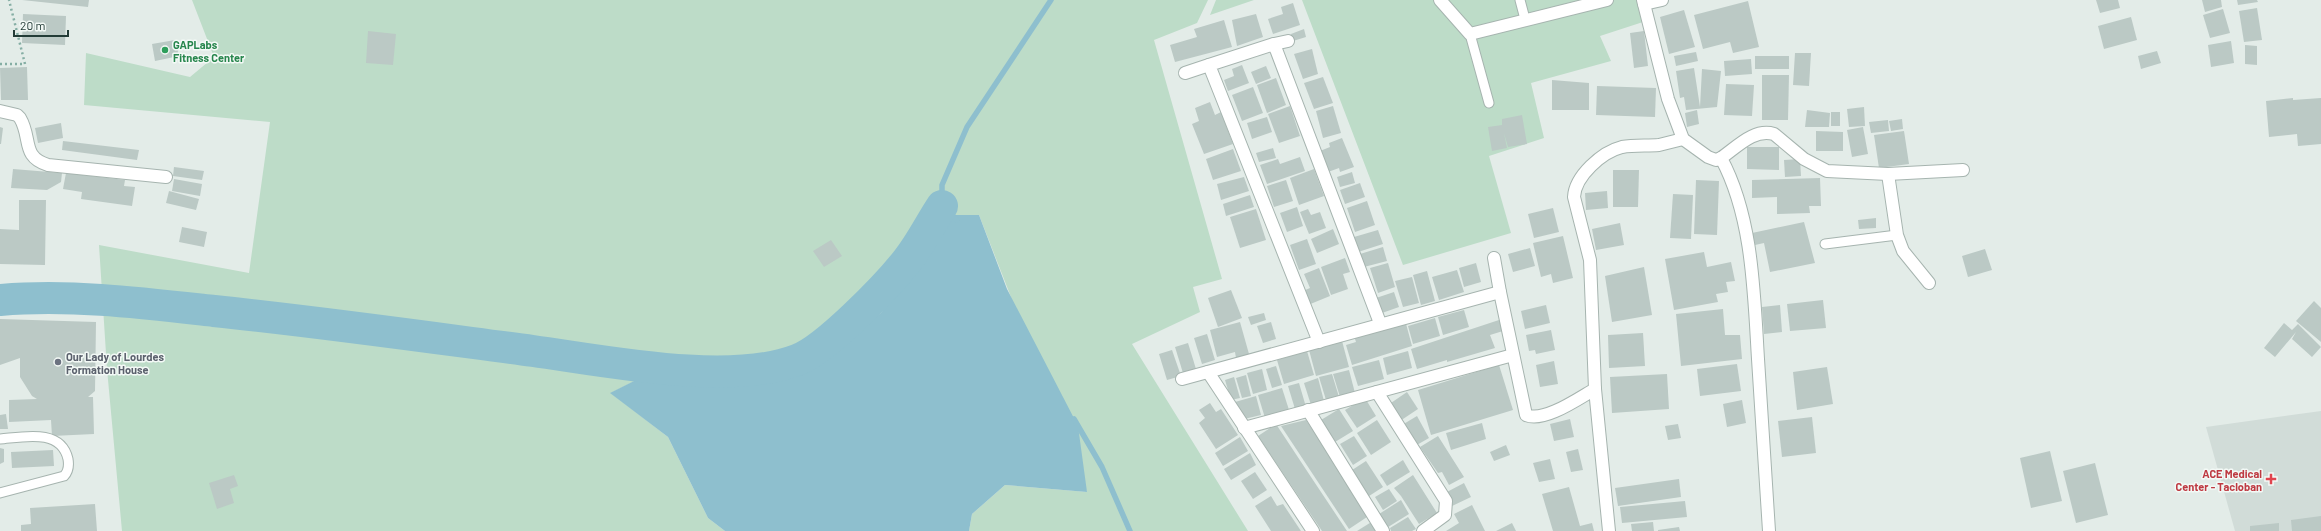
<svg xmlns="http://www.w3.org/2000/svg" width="2321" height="531" font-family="Barlow,sans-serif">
  <rect width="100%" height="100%" fill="#e3ece8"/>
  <path fill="#d1dcd8" d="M2321,411V531H2235L2206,427Z"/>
  <g fill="#bddcc8">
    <path d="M192,0H1208L1197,23L1154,40L1222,279L1193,287L1200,312L1132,344L1248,531H969L972,514L1005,485L1087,492L979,215H953L881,313L804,368L666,365L611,393L668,437L708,518L725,531H122L107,369L99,245L249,273L270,122L84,105L86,53L190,77L214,57Z"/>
    <path d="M1216,0H1254L1210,15Z"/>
    <path d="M1302,0H1637L1643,22L1600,36L1611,61L1531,83L1544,138L1489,156L1511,233L1403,265Z"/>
  </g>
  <path fill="#8ebfce" d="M953,215H979L1007,289L1078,426L1087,492L1005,485L972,514L969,531H725L708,518L668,437L610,393L666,365L804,368L881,313Z"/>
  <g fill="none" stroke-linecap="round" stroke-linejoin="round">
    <g stroke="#8ebfce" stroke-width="5.5">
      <path d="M957,220L942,206V185L967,127L1051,0"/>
      <path d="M1074,419L1102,467L1130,531"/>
    </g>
    <path stroke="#8ebfce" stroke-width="32" d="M0,300C71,294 143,303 214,311C321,322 427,337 533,351C606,361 728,386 797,360C825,350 886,287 906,262C920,245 930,224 942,206"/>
  </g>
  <g fill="#bbc9c5">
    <path d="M22,0H89L88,7Z"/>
    <path d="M2096,0H2118L2120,8L2100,13Z"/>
    <path d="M2202,0H2221L2222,7L2205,12Z"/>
    <path d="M2237,0H2257L2258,2L2238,5Z"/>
    <path d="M1748,1L1759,47L1733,53L1730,42L1703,49L1694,15Z"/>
    <path d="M1293,3L1300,25L1273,34L1268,19L1283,14L1281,7Z"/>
    <path d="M2257,8L2262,40L2244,42L2239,11Z"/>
    <path d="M2223,9L2230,33L2210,38L2203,15Z"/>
    <path d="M1684,10L1695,47L1669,54L1660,17Z"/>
    <path d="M23,14L66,16L65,45L22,43Z"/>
    <path d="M1256,14L1263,37L1237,46L1232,20Z"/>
    <path d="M2131,17L2137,40L2104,49L2098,26Z"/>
    <path d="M1224,20L1232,47L1175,62L1170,45L1197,37L1194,29Z"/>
    <path d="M1304,29L1306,37L1293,41L1291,34Z"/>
    <path d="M368,31L396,34L393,65L366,63Z"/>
    <path d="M1644,31L1648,66L1634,68L1630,33Z"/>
    <path d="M175,40L179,56L155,61L152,44Z"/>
    <path d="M2231,41L2234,63L2211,67L2208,45Z"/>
    <path d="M2245,45L2257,46V65L2245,64Z"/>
    <path d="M1312,49L1318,74L1303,79L1294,54Z"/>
    <path d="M2157,51L2161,63L2141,69L2138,56Z"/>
    <path d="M1696,52L1698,61L1676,66L1674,56Z"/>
    <path d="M1795,53H1811L1809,86L1793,85Z"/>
    <rect x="1755" y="56" width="34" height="13"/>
    <path d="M1751,59L1752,74L1725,76L1724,61Z"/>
    <path d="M1242,65L1249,83L1228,91L1224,80L1234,76L1232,69Z"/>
    <path d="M1266,66L1271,78L1256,84L1251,72Z"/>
    <path d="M27,67L28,100H1L0,68Z"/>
    <path d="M1694,68L1700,107L1702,69L1721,71L1717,107L1686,110L1684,97L1680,98L1676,71Z"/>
    <path d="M1762,75H1789L1788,120H1762Z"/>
    <path d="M1323,77L1333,103L1314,109L1304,83Z"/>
    <path d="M1276,78L1286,105L1267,113L1257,85Z"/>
    <path d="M1552,80L1589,83V110H1552Z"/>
    <path d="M1726,84L1754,85L1752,116L1724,115Z"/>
    <path d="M1597,86L1656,88L1655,117L1596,115Z"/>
    <path d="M1253,87L1263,113L1242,121L1232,95Z"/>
    <path d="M2293,98V100L2321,98V144L2298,146L2297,134L2269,137L2266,101Z"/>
    <path d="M1210,102L1215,115L1221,112L1233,144L1204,154L1192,124L1199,121L1195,108Z"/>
    <path d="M1290,106L1300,136L1279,143L1268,114Z"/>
    <path d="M1333,106L1341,133L1323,138L1316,111Z"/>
    <path d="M1864,107L1865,126L1849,127L1847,109Z"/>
    <path d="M1697,110L1699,124L1687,127L1685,113Z"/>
    <path d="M1807,110L1830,113L1829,127H1805Z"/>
    <rect x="1831" y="112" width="9" height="14"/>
    <path d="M1522,115L1527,144L1508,147L1504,133L1507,148L1492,151L1488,127L1502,125V119Z"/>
    <path d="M1267,117L1272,132L1252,139L1247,123Z"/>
    <path d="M1902,119L1903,129L1891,131L1889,121Z"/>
    <path d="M1888,120L1889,131L1871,133L1869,122Z"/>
    <path d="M61,123L63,138L38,143L35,128Z"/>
    <path d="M0,127L3,128L1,144H0Z"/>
    <path d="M1863,127L1868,154L1852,157L1847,130Z"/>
    <path d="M1816,131L1843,132V151H1816Z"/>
    <path d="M1904,131L1909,164L1879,168L1874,135Z"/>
    <path d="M1342,138L1354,167L1340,172L1339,168L1328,172L1320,151L1330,147L1329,143Z"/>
    <path d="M63,141L139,150L137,160L62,150Z"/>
    <path d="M1747,147H1779V170L1747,169Z"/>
    <path d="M1273,148L1276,158L1259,162L1256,153Z"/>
    <path d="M1233,149L1241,171L1213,180L1206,159Z"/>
    <path d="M1300,157L1305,171L1267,184L1260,165L1278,159L1280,164Z"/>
    <path d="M1800,159L1801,176L1785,177L1784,160Z"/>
    <path d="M174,167L204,171L202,180L173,176Z"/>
    <path d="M13,169L62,173L61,182L47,190L11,188Z"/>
    <path d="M1314,169L1324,196L1299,205L1290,178Z"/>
    <path d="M1613,170H1639L1638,207H1613Z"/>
    <path d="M1352,172L1355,183L1340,187L1337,177Z"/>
    <path d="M66,173L125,180L124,186L135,187L132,206L81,199L82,192L63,189Z"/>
    <path d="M1244,177L1249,191L1221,200L1217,184Z"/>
    <path d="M1820,178L1821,206H1809L1810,213L1777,214V197L1752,198V180Z"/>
    <path d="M174,179L202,184L200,196L172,191Z"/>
    <path d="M1286,180L1293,201L1274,207L1267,186Z"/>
    <path d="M1696,180L1719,181L1717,235L1694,234Z"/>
    <path d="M1360,183L1365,197L1345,204L1340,190Z"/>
    <path d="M169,191L199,199L196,210L166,203Z"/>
    <path d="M1607,191L1608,208L1586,210L1585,193Z"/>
    <path d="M1673,194L1693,195L1691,239L1670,238Z"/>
    <path d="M1250,195L1254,207L1226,216L1223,204Z"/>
    <path d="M19,200H46L45,265L0,264V229L19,230Z"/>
    <path d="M1367,201L1375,225L1355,232L1347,208Z"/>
    <path d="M1297,207L1303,226L1287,232L1280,213Z"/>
    <path d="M1553,208L1559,232L1534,238L1528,214Z"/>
    <path d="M1256,209L1266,240L1240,248L1230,217Z"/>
    <path d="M1308,209L1311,215L1320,212L1326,228L1309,234L1300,212Z"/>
    <path d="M1876,218V228L1859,229L1858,220Z"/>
    <path d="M1804,222L1815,263L1770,272L1764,243L1755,245L1752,233Z"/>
    <path d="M1620,223L1624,245L1596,250L1592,229Z"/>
    <path d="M182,227L207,232L204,247L179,242Z"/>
    <path d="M1333,229L1339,244L1317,253L1311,239Z"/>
    <path d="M1378,230L1383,244L1358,252L1354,237Z"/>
    <path d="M1563,236L1573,278L1553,283L1551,274L1541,277L1533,243Z"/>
    <path d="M1307,239L1316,264L1299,270L1290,245Z"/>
    <path d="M831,240L842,256L824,267L813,251Z"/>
    <path d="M1383,247L1387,261L1364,267L1360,254Z"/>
    <path d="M1530,248L1535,266L1513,272L1508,254Z"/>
    <path d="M1985,249L1992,270L1968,277L1962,256Z"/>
    <path d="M1704,252L1707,267L1731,262L1735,281L1726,282L1728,292L1716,294L1718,302L1674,310L1665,259Z"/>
    <path d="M1345,258L1350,272L1343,274L1348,289L1331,295L1321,267Z"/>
    <path d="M1388,263L1395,287L1378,293L1370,268Z"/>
    <path d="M1476,263L1481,282L1464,287L1459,268Z"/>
    <path d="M1644,267L1652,315L1612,322L1605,276Z"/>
    <path d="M1319,268L1330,296L1308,305L1303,291L1310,288L1304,274Z"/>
    <path d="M1457,270L1464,292L1439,300L1432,277Z"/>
    <path d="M1427,271L1435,301L1421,305L1413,275Z"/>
    <path d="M1412,277L1419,303L1403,307L1395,281Z"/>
    <path d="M1231,290L1242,318L1218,327L1208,298Z"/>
    <path d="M1394,292L1399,307L1382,313L1376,298Z"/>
    <path d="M1823,300L1826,328L1790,331L1787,304Z"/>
    <path d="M2314,301L2321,308V342L2296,321Z"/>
    <path d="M1546,305L1550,323L1525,329L1521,311Z"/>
    <path d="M1780,305L1782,332L1764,334L1762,307Z"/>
    <path d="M1723,309L1725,335H1740L1742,359L1681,366L1676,314Z"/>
    <path d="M1464,310L1469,327L1443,335L1438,317Z"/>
    <path d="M1264,313L1266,320L1251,325L1248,317Z"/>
    <path d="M1435,318L1440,336L1413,344L1408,326Z"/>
    <path d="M0,319L96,322L95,391L88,397H93L94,434L52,436L51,420L9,422V400L37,399L32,396L20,377V358L0,365Z"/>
    <path d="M1405,320L1412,346L1352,365L1346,345L1356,342L1354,336Z"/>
    <path d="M1499,320L1503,331L1490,335L1495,348L1447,362V360L1417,369L1411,349Z"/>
    <path d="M1240,322L1249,354L1236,358L1235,352L1217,357L1210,330Z"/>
    <path d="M1271,322L1276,339L1263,343L1257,326Z"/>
    <path d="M2284,323L2292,330L2298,324L2321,347L2312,357L2292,339L2296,332L2275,357L2264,348Z"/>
    <path d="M1551,330L1555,350L1536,354L1535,350L1529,351L1526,335Z"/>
    <path d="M1643,333L1645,366L1609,368L1608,335Z"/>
    <path d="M1207,334L1215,360L1202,364L1194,338Z"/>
    <path d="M1342,341L1349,367L1316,376L1309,350Z"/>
    <path d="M1188,343L1196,369L1183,373L1175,347Z"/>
    <path d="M1172,350L1181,376L1167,380L1159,354Z"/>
    <path d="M1307,351L1314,375L1284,384L1277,360Z"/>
    <path d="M1408,351L1412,368L1387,375L1383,358Z"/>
    <path d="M1379,360L1384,379L1358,386L1352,367Z"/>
    <path d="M1554,361L1558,384L1540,387L1536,365Z"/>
    <path d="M1737,364L1741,391L1700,396L1697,369Z"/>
    <path d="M1499,365L1513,410L1431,435L1418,390Z"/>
    <path d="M1276,366L1282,385L1272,388L1266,369Z"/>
    <path d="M1827,367L1833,404L1797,410L1793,372Z"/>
    <path d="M1262,369L1267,390L1253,394L1247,373Z"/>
    <path d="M1349,370L1355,393L1340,397L1333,374Z"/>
    <path d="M1332,374L1339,397L1326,400L1319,377Z"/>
    <path d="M1667,374L1669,409L1612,413L1610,377Z"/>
    <path d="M1246,375L1251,396L1242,398L1236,378Z"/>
    <path d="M1234,377L1240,398L1231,400L1225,380Z"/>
    <path d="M1318,378L1324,401L1311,405L1304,383Z"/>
    <path d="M1299,383L1306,407L1295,409L1288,386Z"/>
    <path d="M1282,388L1289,410L1265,418L1258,395Z"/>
    <path d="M1407,392L1418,409L1400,421L1388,405Z"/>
    <path d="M1256,396L1261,415L1240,420L1235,402Z"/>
    <path d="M1365,398L1376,416L1357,428L1345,410Z"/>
    <path d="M1742,400L1746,423L1727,427L1723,404Z"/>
    <path d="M1210,403L1216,412L1221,409L1238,435L1216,449L1199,423L1205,418L1199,410Z"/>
    <path d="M1339,409L1353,431L1335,442L1321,420Z"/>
    <path d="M6,414L8,429H0V415Z"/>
    <path d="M1417,416L1429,438L1415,446L1402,425Z"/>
    <path d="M1812,417L1816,453L1782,457L1778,421Z"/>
    <path d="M1570,419L1574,437L1554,441L1550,424Z"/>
    <path d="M1306,420L1370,515L1349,529L1281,426Z"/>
    <path d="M1377,420L1391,442L1371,455L1357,433Z"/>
    <path d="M1482,423L1486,439L1451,450L1446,433Z"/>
    <path d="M1276,424L1311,477L1347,531H1322L1293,488L1258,436Z"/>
    <path d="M1678,424L1681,438L1668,440L1665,426Z"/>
    <path d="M1354,436L1367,456L1353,465L1340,444Z"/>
    <path d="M1438,436L1464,477L1449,485L1442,472L1438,473L1420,447Z"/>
    <path d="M1240,437L1248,451L1223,466L1215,453Z"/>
    <path d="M1506,445L1510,455L1494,461L1490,452Z"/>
    <path d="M0,448L4,449V462L0,464Z"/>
    <path d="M1578,449L1583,470L1571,472L1566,452Z"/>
    <path d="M53,450L54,466L12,468L11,452Z"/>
    <path d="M2050,451L2062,501L2031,508L2020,458Z"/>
    <path d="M1250,453L1256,465L1231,480L1224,469Z"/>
    <path d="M1550,459L1555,479L1539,482L1533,463Z"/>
    <path d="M1403,460L1410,472L1387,486L1380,475Z"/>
    <path d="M1366,461L1383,487L1366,498L1349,472Z"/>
    <path d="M2095,463L2108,515L2076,523L2063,471Z"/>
    <path d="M1255,472L1267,490L1253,499L1241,481Z"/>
    <path d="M234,475L238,486L230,489L234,503L217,509L209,483Z"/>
    <path d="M1413,475L1437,513L1419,524L1401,496L1394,488Z"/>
    <path d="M1679,479L1681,497L1618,506L1615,488Z"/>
    <path d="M1464,483L1471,497L1452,506L1445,493Z"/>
    <path d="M1569,487L1580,526L1592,523L1594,531H1553L1542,494Z"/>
    <path d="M1389,489L1397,501L1383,510L1375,497Z"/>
    <path d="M1271,496L1277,506L1283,504L1301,531H1271L1255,506Z"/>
    <path d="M1401,500L1409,514L1385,529L1376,516Z"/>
    <path d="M1685,501L1687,517L1622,523L1620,507Z"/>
    <path d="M95,504L97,531H21V525L31,524L30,508Z"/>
    <path d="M1472,505L1485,531H1446L1459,523L1454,514Z"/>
    <path d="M2321,516V531H2292L2291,520Z"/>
    <path d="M1408,517L1416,529L1412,531H1391L1390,528Z"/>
    <path d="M1373,521L1379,531H1357Z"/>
    <path d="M1653,522L1654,531H1632L1631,524Z"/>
    <path d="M1512,523L1516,531H1496Z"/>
    <path d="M2279,523V531H2250V526Z"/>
    <path d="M1679,527L1680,531H1658V530Z"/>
  </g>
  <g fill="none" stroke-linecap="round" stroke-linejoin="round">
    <defs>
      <g id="lane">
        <path d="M1520,0L1525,19"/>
        <path d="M1470,34L1489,103"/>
        <path d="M1825,244L1897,235"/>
        <path d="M0,439C23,437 61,428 68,459C69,465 69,471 64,476L0,493"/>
      </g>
      <g id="street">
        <path d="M1440,0L1470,34L1607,0"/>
        <path d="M1643,0L1668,99L1683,139L1708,157L1716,160L1721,158C1753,217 1754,294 1758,359C1762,416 1765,474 1769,531"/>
        <path d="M1644,4L1662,0"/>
        <path d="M1274,44L1288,41"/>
        <path d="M1185,73L1209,65"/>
        <path d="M0,111L17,115L20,118C32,138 21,157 48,165L166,177"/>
        <path d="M1721,158C1737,147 1754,128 1774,134L1804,159L1827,171L1888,174L1963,170"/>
        <path d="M1888,174L1897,235L1903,251L1929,283"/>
        <path d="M1494,258L1500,292"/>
        <path d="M1319,342L1209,65L1274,44L1380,323"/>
        <path d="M1208,372L1313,531"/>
        <path d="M1182,379L1500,292L1526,415C1544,423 1579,398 1595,389"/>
        <path d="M1377,392L1446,501L1445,515L1423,531"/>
        <path d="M1308,410L1383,531"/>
        <path d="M1244,428L1513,355"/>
        <path d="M1609,531L1595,389L1590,260L1574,197C1575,176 1602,152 1622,147C1634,145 1647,146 1659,145C1667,143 1675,141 1683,139"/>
      </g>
    </defs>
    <use href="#lane" stroke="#a6b4af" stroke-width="11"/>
    <use href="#street" stroke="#a6b4af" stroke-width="14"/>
    <path stroke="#85aea4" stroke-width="2.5" stroke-dasharray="2 3" stroke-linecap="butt" d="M0,64H25L9,0"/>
    <use href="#lane" stroke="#fff" stroke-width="9"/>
    <use href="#street" stroke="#fff" stroke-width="12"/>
  </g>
  <circle fill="#2e9e5b" stroke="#f3f9f6" stroke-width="1.5" cx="165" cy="50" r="4"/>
  <circle fill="#6b7280" stroke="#f3f9f6" stroke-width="1.5" cx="58" cy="362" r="4"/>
  <path fill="#e0444e" stroke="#f3f9f6" stroke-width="1.5" d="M2269 473h4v4h4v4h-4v4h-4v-4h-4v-4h4z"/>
  <g text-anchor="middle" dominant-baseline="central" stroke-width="3" stroke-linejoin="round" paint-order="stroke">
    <g font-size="11" font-weight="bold" fill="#27864d" stroke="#f3f9f6" text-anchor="start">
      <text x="173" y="44">GAPLabs<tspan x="173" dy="13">Fitness Center</tspan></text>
    </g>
    <g font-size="11" font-weight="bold" fill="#5b616d" stroke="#f3f9f6" text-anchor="start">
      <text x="66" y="356">Our Lady of Lourdes<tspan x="66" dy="13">Formation House</tspan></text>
    </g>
    <g font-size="11" font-weight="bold" fill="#be3a42" stroke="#f3f9f6" text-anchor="end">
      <text x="2262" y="473">ACE Medical<tspan x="2262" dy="13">Center - Tacloban</tspan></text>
    </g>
  </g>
  <path d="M14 30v6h54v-6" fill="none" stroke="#233c37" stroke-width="2"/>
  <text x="20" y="30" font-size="12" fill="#233c37" stroke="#f3f9f6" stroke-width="3" paint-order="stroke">20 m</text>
</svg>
